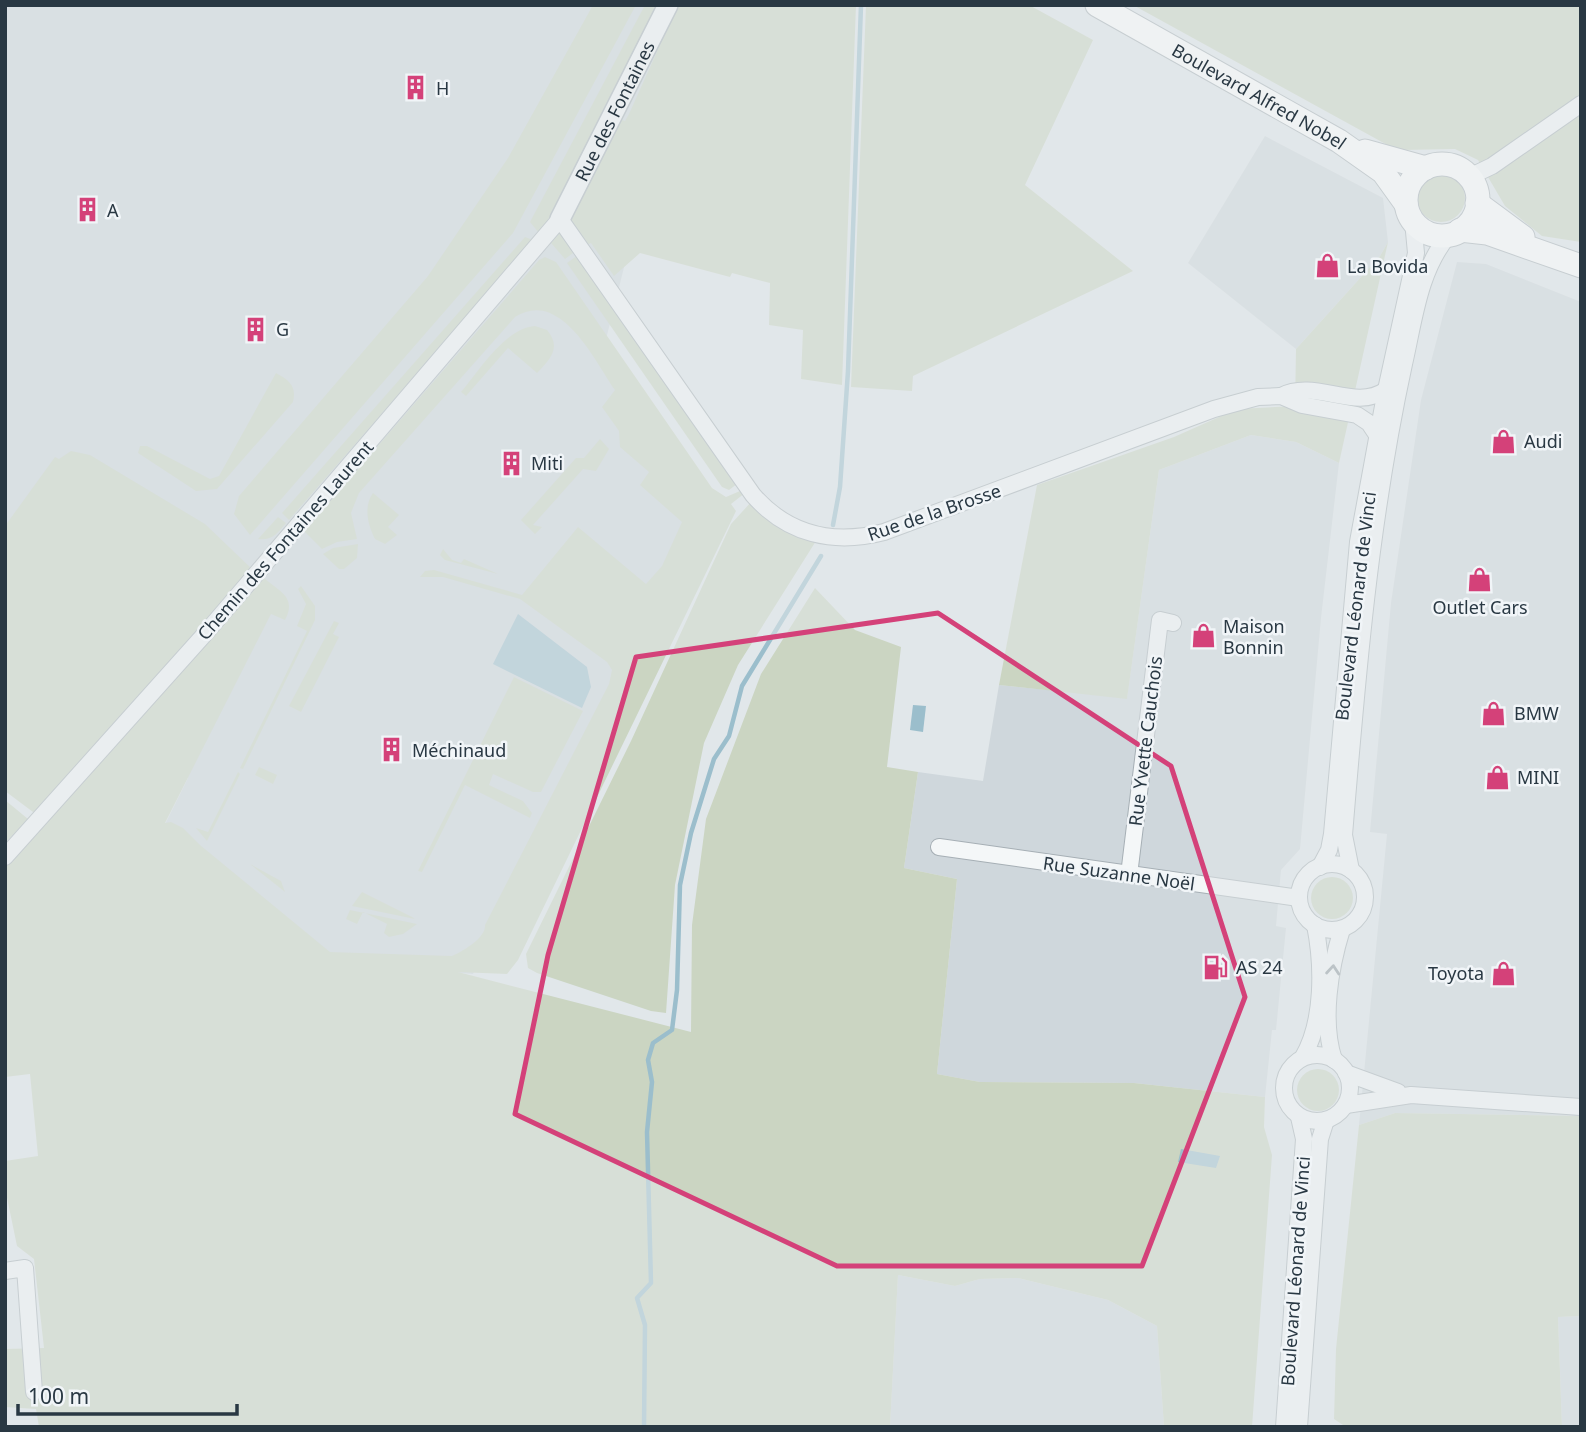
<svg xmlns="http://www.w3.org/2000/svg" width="1586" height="1432" font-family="'Noto Sans',sans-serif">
  <rect width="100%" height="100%" fill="#e1e7ea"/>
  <g fill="#cfd7dc">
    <path d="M5,5H690L602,355L701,503L620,665L473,974L334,963L165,824L188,778L5,667Z"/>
    <path d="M1265,136L1383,198L1388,242L1380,256L1296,349L1188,263Z"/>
    <path d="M1457,262L1486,264L1581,302V1116L1395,1113L1359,1125L1387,834L1370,832L1391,603L1421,400Z"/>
    <path d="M1251,435L1296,442L1339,463L1321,618L1300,849L1281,870L1276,926L1286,928L1276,1030H1272L1265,1097L1134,1083L980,1082L937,1074L957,879L904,868L918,772L983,781L999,685L1127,698L1159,470Z"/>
    <path d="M898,1275L955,1286L980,1279L1018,1278L1108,1300L1157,1326L1164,1427H890Z"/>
    <path d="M1581,1316V1427H1562L1558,1317Z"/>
  </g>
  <g fill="#cbd5c2">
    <path d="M593,5H636L513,233L250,535L234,514L239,496L428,276L508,158Z"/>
    <path d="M645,5H660L552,214L539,233L530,222Z"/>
    <path d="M678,5H856L842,385L801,379L803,330L769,325L770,283L732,273L730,277L640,253L614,276L591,243L587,245L571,220L619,119L625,121L629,114Z"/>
    <path d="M866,5H1029L1093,40L1025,185L1133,271L913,376L912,391L851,387Z"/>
    <path d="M1133,5H1581V242L1542,236L1505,206L1478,160L1455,149L1402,150L1391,147Z"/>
    <circle cx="1441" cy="198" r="24"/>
    <path d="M560,232L577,250L565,259L551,243Z"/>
    <path d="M525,237L533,240L289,520L282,513Z"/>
    <path d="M1388,242L1339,463L1296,442L1251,435L1159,470L1127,699L999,685L1037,485L1174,437L1237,409L1295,406L1296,349L1380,256Z"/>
    <path d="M578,255L737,484L729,490L722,487L567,263Z"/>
    <path d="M545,257L556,262L712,488L726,497L740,491L745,493L731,504L736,511L518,960L507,974L458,972L691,1032L692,925L706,819L761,674L815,588L855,630L901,647L887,767L918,772L904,868L957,879L937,1074L980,1082L1134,1083L1265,1097L1264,1127L1272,1155L1252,1427H1164L1157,1326L1108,1300L1018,1278L980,1279L955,1286L898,1275L890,1427H39L36,1409L5,1407V1349L44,1348L34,1259L17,1246L5,1188V1161L38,1156L30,1074L5,1077V864L264,578C280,592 297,597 285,620L271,614L165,823L171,822L183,828L200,845L330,952L452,956C466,950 486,937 485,925L609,684L612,670L607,662L520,599L443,577H420L425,571L434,570L522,595L578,527L646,584L662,566L682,522L640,485L649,472L620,447L619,431L602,407L615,390C594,359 560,288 515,317L359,493L351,513L357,539L337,542L322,549L304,531L539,260Z"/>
    <path d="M535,326L547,330C562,348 550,359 537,373L508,348L466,396L461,392C479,371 505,328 535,326Z"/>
    <path d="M276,373C289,380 297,386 293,402L217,489L196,491L138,453L140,446H147L210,479L219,476Z"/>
    <path d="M600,439L609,449L596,471L583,469L533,525L542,527L535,534L521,520L576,458H584Z"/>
    <path d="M71,451L90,455L205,524L253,570L41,811L33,812L5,791V526L55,457L59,459Z"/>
    <path d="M373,493L399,515L388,527L397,535L385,544L375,539C368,525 363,507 373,493Z"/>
    <path d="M752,501L816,541L738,665L704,743L675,885L666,1013L651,1011L537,973L528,968L526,954L631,741L731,524Z"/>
    <path d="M278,517L286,523C278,533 272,541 258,539Z"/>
    <path d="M358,544L357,558L344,569H339L323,554L333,548Z"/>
    <path d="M443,549L452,560L461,563L464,559L498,574L445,560L440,555Z"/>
    <path d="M301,586L315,606V620L243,769L240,768L307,631L297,626L306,604L298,589Z"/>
    <path d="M334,621L339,623L333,634L339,637L301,712L289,706Z"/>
    <path d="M514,677L583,711L541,792H533L493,774L489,785L523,801L532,813L530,818L465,785L422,872L418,871Z"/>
    <path d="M259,767L277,775L273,784L255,775Z"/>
    <path d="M238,772L240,774L207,841L196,828L208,832Z"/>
    <path d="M5,800L28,819L5,843Z"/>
    <path d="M250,864L281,881L285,892Z"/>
    <circle cx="1332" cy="898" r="21"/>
    <path d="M362,892L412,917L415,919L352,906Z"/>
    <path d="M350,910L417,924L403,934L389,937L384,933L387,924L363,912L357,924L346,919Z"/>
    <circle cx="1318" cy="1090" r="21"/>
    <path d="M1395,1113L1581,1116V1316L1558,1317L1562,1427H1346L1334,1419L1336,1349L1359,1125Z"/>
  </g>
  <g fill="#9bbecc">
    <path d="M518,614L587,667L591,687L582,708L493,664Z"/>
    <path d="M913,705L926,706L923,732L910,730Z"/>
    <path d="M1181,1149L1220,1156L1216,1168L1178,1162Z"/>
  </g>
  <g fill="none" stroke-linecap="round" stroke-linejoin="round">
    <g stroke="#9bbecc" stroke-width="4.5">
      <path d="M833,525L840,487L848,371L861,5"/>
      <path d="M644,1427L645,1325L637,1298L651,1283L647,1132L652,1082L648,1060L653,1043L672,1030L677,990L680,885L691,833L714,759L729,736L742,686L821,556"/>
    </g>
    <defs>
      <g id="minor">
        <path d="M1469,177L1492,166L1581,104"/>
        <path d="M1281,396C1316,378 1354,412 1386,390"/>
        <path d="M939,847L1299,898"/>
        <path d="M5,857L203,636L560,219L753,495C788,535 834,545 884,532L1214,409L1258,397L1281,396L1302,405L1357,415L1369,423L1377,435"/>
        <circle cx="1332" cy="897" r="33"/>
        <path d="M1320,867L1329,850L1332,834L1358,542L1386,390L1416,253L1413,221"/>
        <path d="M1351,870L1344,835C1357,677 1370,520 1404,364C1414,321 1419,270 1449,235"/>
        <path d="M1129,875L1160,620L1173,623"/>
        <circle cx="1317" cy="1088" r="33"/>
        <path d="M1303,1057C1324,1021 1323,965 1315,925"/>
        <path d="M1334,1060C1321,1021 1330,968 1342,929"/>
        <path d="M1346,1073L1398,1092"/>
        <path d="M1346,1105L1411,1095L1581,1107"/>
        <path d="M5,1271L25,1268L34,1392"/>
        <path d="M1284,1427L1304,1139L1299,1117"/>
        <path d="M1299,1427L1320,1139L1326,1120"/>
      </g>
      <g id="tertiary">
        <path id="s1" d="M560,219L668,5"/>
      </g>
      <g id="secondary">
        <path id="s2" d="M1097,5L1339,141L1383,172L1406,204"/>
        <path d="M1365,151L1426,168"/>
        <circle cx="1442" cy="200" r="36"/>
        <path d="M1477,203L1523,237"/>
        <path d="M1460,230L1487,233L1581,266"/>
      </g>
    </defs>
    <use href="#minor" stroke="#a6afb5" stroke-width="18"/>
    <use href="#tertiary" stroke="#a6afb5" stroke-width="22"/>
    <use href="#secondary" stroke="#a6afb5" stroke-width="25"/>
    <use href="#minor" stroke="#f4f7f8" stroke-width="16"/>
    <use href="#tertiary" stroke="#f4f7f8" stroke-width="19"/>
    <use href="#secondary" stroke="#fff" stroke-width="23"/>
  </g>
  <defs><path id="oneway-chevron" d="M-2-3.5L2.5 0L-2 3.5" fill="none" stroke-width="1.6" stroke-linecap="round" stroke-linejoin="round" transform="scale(1.75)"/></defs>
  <use stroke="#8e989e" href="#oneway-chevron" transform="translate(1333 970) rotate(-85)"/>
  <path d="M0 0H1586V1432H0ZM938,613L1171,766L1245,997L1142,1266H837L515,1114L548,955L636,657Z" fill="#e1e7ea" fill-opacity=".55" fill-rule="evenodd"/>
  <path fill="none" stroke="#d44179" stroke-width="5" stroke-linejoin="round" d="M938,613L1171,766L1245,997L1142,1266H837L515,1114L548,955L636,657Z"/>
  <defs>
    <symbol id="building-bare" viewBox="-9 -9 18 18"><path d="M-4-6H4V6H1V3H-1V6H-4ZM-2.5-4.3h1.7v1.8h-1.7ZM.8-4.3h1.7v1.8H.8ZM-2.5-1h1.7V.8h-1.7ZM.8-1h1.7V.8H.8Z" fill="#d44179" stroke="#f1f5f8" stroke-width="2.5" paint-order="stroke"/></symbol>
    <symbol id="shop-bare" viewBox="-9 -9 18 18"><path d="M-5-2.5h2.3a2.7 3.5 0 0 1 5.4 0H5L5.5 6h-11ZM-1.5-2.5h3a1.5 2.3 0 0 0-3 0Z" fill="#d44179" stroke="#f1f5f8" stroke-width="2.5" paint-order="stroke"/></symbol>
    <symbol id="fuel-bare" viewBox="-9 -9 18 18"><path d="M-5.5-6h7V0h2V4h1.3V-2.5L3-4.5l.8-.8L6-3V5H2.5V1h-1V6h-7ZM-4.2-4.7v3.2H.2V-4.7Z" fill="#d44179" stroke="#f1f5f8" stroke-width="2.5" paint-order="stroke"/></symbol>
  </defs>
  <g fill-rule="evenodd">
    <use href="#building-bare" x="398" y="70" width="35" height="35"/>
    <use href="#building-bare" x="70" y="192" width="35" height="35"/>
    <use href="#shop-bare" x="1310" y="248" width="35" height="35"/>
    <use href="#building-bare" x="238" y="312" width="35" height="35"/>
    <use href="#shop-bare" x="1486" y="424" width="35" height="35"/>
    <use href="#building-bare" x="494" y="446" width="35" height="35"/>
    <use href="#shop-bare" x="1462" y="562" width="35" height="35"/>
    <use href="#shop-bare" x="1186" y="618" width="35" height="35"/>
    <use href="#shop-bare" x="1476" y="696" width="35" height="35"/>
    <use href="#building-bare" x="374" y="732" width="35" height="35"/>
    <use href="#shop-bare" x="1480" y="760" width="35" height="35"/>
    <use href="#fuel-bare" x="1198" y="950" width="35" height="35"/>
    <use href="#shop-bare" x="1486" y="956" width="35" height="35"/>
  </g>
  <g text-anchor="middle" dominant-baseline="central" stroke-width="5" stroke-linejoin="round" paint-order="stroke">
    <g font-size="18" fill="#293843" stroke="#f1f5f8" text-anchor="start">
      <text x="436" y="88">H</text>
      <text x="107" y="210">A</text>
      <text x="1347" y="266">La Bovida</text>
      <text x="276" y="329">G</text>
      <text x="1524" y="441">Audi</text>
      <text x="531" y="463">Miti</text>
      <text x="1480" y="607" text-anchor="middle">Outlet Cars</text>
      <text x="1223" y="626">Maison<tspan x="1223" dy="21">Bonnin</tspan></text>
      <text x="1514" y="713">BMW</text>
      <text x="412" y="750">Méchinaud</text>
      <text x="1517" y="777">MINI</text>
      <text x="1236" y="967">AS 24</text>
      <text x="1484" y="973" text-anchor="end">Toyota</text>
    </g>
    <g font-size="18" fill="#293843" stroke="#f1f5f8">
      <text stroke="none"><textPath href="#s2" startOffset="186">Boulevard Alfred Nobel</textPath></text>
      <text stroke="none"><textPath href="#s1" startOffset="121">Rue des Fontaines</textPath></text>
      <text transform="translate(934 512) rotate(-19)">Rue de la Brosse</text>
      <text transform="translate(285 540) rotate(-49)">Chemin des Fontaines Laurent</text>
      <text transform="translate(1355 606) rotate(-83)">Boulevard Léonard de Vinci</text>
      <text transform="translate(1145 741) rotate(-83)">Rue Yvette Cauchois</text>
      <text transform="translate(1119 873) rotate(8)">Rue Suzanne Noël</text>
      <text transform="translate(1295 1271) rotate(-86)">Boulevard Léonard de Vinci</text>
    </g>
  </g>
  <rect width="1586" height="1432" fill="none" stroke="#293843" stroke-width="14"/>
  <path d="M18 1404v10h219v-10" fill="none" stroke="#293843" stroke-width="3.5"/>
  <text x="28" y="1404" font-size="21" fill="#293843" stroke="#f1f5f8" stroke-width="5" paint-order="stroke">100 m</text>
</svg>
